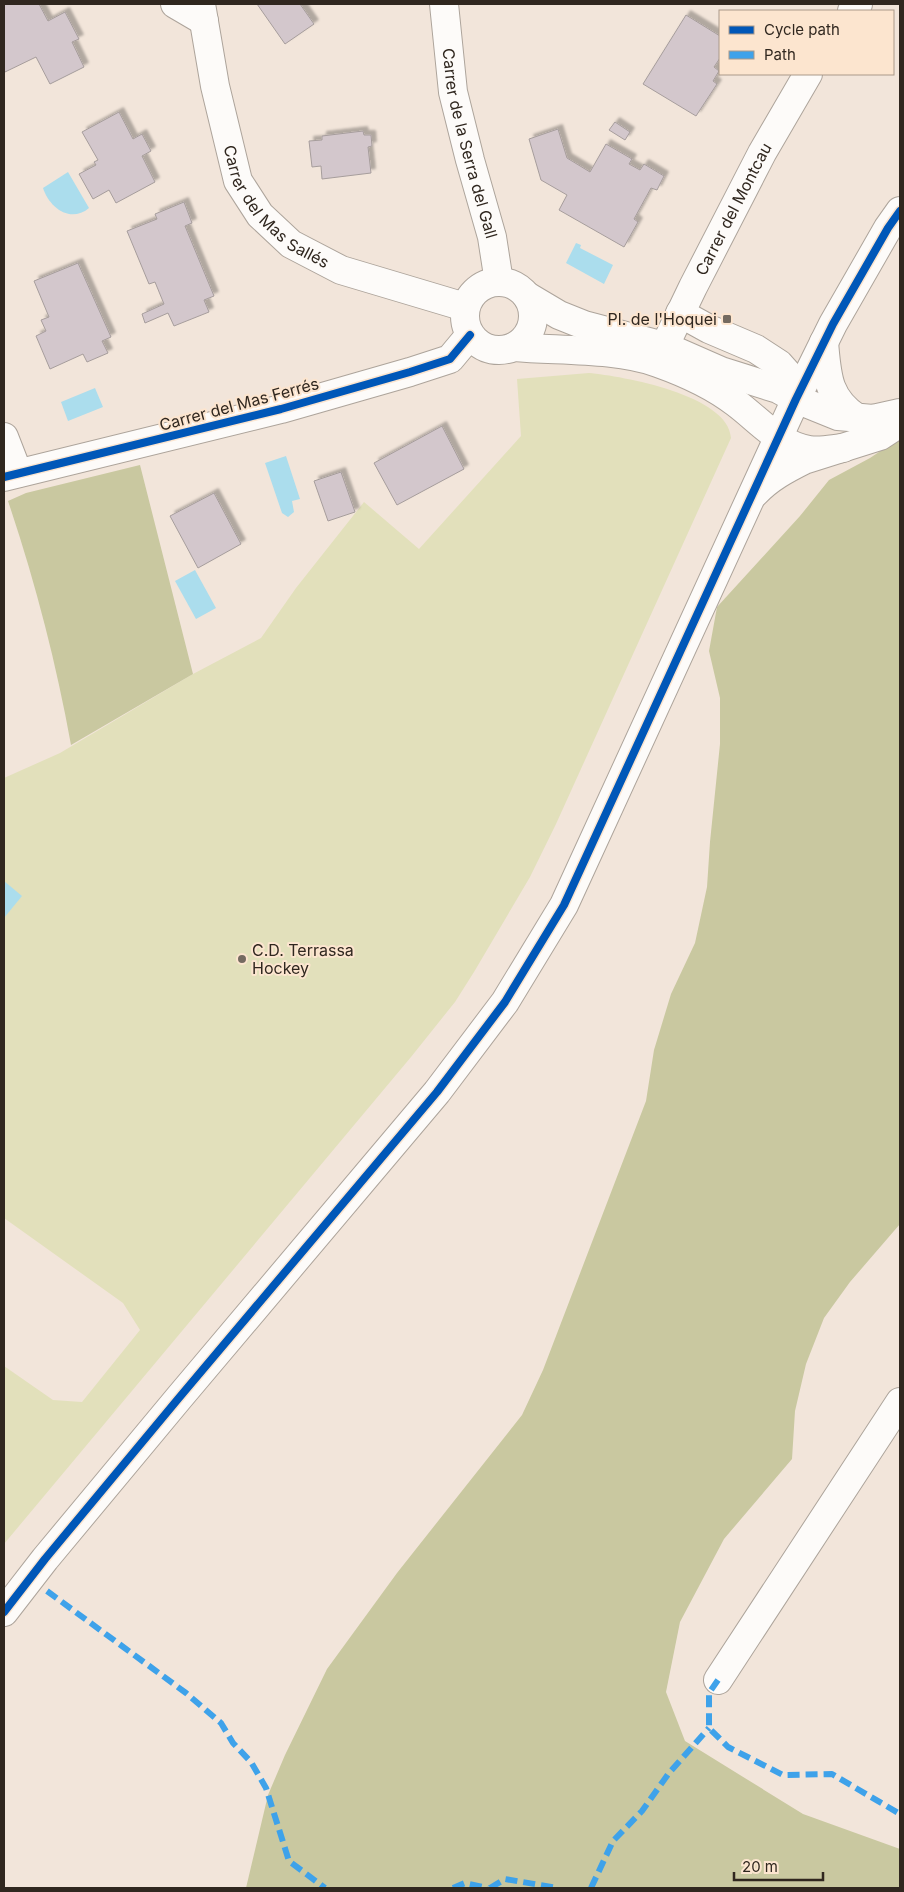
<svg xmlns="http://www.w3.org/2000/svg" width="904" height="1892" font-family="Inter,sans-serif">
  <defs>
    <filter id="shadow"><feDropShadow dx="4.5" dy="-4.5" stdDeviation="1" flood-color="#0004"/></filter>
  </defs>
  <rect width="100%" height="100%" fill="#f2e5da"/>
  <path fill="#e2e0bb" d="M589,373C622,376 729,395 731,438L556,824L530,877L474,972L455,1002L411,1057L4,1544V1366L53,1400L82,1402L140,1330L123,1303L4,1218V778L60,753L193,674L261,638L296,588L364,502L419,549L521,436L517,379Z"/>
  <g fill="#c9c8a0">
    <path d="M900,438V1224L850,1282L824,1318L806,1364L795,1411L792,1459L724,1539L680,1622L666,1692L685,1741L803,1814L900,1849V1888H246L268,1795L285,1755L327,1669L397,1573L522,1415L543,1370L646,1101L654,1050L671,994L695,943L707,887L710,842L720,744V698L709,651L717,607L800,516L829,480L870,458Z"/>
    <path d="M140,465L193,674L71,745C56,662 35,581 8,501L26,493Z"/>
  </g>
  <g fill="#abdded">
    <path d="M68,172L89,208C70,224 49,207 43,188Z"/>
    <path d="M576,243L581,245L580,248L613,265L604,284L566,263Z"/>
    <path d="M95,388L103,407L68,421L61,402Z"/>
    <path d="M286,456L300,499L292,501L294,512L288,517L282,513L265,463Z"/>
    <path d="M195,570L216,608L196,619L175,581Z"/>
    <path d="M4,881L22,896L4,918Z"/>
  </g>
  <g fill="#d3c7cc" stroke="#a69d9c" filter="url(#shadow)">
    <path d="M6,4H39L48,21L65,12L79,39L72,42L84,67L50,84L36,57L5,72L4,69V5Z"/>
    <path d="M257,4H300L314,24L285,44Z"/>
    <path d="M686,15L720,36V58L714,67L719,71L713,81L717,84L696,116L643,84Z"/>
    <path d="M119,112L133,139L142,134L151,151L142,156L155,182L116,203L109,190L93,199L79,174L96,165L94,162L98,160L82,132Z"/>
    <path d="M615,122L630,132L625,140L609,130Z"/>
    <path d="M558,129L567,158L590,172L606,144L632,159L629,164L640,170L644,164L664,176L657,190L651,188L634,219L638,222L624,247L559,210L567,195L541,180L529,139Z"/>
    <path d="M363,131L364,135H371L372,146L368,147L371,173L322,179L321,166L312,167L309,141L322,140V136Z"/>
    <path d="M184,202L192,223L185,226L214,296L204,300L209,312L174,326L168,313L145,323L142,314L164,304L155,282L149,284L127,231L157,219L155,214Z"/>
    <path d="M78,263L111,337L102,341L108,353L87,362L83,354L50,369L36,336L46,331L41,320L49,317L34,281Z"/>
    <path d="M442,426L464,469L397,505L374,463Z"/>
    <path d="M341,472L355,512L328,521L314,481Z"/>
    <path d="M214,493L241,544L198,568L170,516Z"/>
  </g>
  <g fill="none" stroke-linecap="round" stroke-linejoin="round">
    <defs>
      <g id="minor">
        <path d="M175,4L204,21"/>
        <path id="s1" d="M201,4L215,86L238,181L260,215L291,244L341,270L465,307"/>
        <path id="s2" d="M444,4L453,92L470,160L492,237L499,282"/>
        <path d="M852,11L858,4"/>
        <circle cx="499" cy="316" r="34"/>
        <path d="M527,296L559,315L584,325L664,346L721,371L778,389L796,399L838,416L873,419L900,413"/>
        <path d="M680,313L709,329L756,349L779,364L787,373L796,399"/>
        <path d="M824,342C827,375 827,398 857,418"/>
        <path d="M514,347C559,351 616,348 658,363C686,373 713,385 736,403C760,421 779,445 809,450C820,452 832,449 843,448"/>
        <path id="s3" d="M657,362L693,287L762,153L808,74"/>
        <path d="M4,437L18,473"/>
        <path d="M4,477L281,409L410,372L450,359L470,335"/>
        <path d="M755,493C769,478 786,469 804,460L880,436L900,423"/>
        <path d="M4,1612L45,1559L178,1399L437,1092L505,1002L564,905L796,399L833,324L888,228L900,211"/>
        <path d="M718,1680L900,1402"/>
      </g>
    </defs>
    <use href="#minor" stroke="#ada49b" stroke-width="30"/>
    <use href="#minor" stroke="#fdfbf9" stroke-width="28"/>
    <g stroke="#3ea2ea" stroke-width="6" stroke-dasharray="12 6" stroke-linecap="butt">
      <path d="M47,1591L186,1693L221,1723L233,1743L251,1762L266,1788L289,1861L325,1888"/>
      <path d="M718,1680L709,1693V1728L728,1747L783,1775L832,1774L900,1814"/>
      <path d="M453,1888L465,1883L488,1888"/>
      <path d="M490,1888L505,1879L558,1888"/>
      <path d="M591,1888L613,1841L642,1811L669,1773L709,1728"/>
    </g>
    <defs>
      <g id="cycleway">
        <path d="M4,477L281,409L410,372L450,359L470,335"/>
        <path d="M4,1612L45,1559L178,1399L437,1092L505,1002L564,905L796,399L833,324L888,228L900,211"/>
      </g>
    </defs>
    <use href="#cycleway" stroke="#fce5cf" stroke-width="11"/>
    <use href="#cycleway" stroke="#0057b8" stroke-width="8"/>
  </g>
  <g fill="#746a60" stroke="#fce5cf" stroke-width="2">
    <rect x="722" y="314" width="10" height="10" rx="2.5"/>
    <circle cx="242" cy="959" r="5"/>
  </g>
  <g text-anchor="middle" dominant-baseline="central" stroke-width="4" stroke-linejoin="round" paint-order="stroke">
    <g font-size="16" fill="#30271f" stroke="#fce5cf">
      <text stroke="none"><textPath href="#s2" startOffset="142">Carrer de la Serra del Gall</textPath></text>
      <text stroke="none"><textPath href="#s1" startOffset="225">Carrer del Mas Sallés</textPath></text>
      <text stroke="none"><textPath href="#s3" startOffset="171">Carrer del Montcau</textPath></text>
      <text transform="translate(239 404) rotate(-15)">Carrer del Mas Ferrés</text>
    </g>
    <g font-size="16" fill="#30271f" stroke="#fce5cf" text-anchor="end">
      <text x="717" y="319">Pl. de l'Hoquei</text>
      <text x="252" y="950" text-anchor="start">C.D. Terrassa<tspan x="252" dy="18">Hockey</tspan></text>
    </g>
  </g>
  <rect width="904" height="1892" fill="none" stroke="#30271f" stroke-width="10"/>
  <rect x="719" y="10" width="175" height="65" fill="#fce5cf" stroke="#aa9989"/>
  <rect x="729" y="26" width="25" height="8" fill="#0057b8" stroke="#aa9989"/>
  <text x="764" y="35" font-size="15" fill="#30271f">Cycle path</text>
  <rect x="729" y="51" width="25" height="8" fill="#3ea2ea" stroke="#aa9989"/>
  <text x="764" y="60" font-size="15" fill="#30271f">Path</text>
  <path d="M734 1872v8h89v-8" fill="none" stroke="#30271f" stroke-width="2.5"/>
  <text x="742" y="1872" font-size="15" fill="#30271f" stroke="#fce5cf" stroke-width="4" paint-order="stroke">20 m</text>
</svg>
